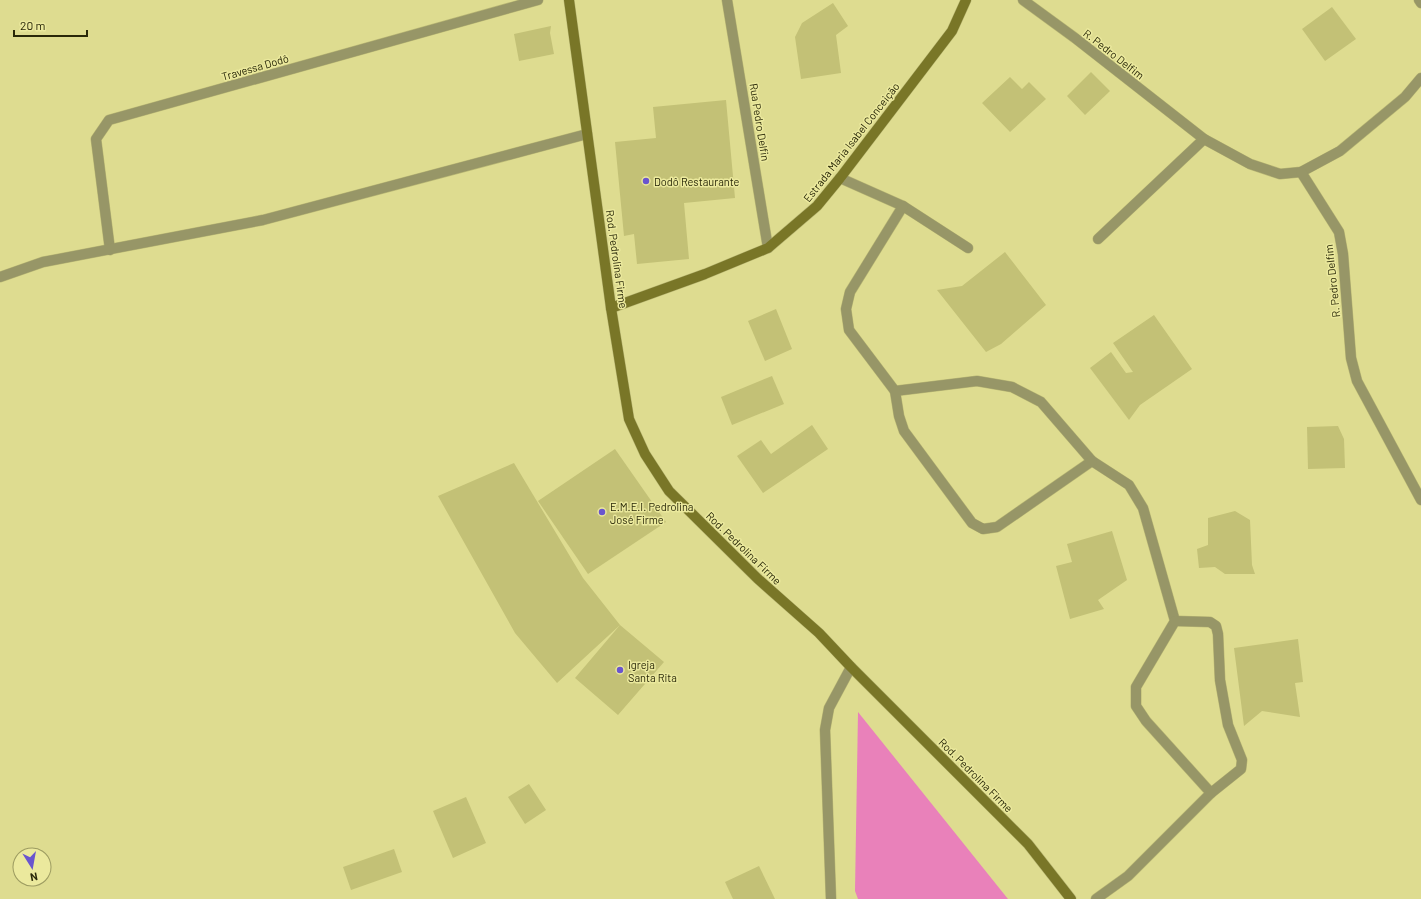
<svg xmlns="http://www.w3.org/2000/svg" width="1421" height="899" font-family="Barlow,sans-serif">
  <rect width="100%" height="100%" fill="#dedc90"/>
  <path fill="#e981ba" d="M858,712L1008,899H858L855,891Z"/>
  <g fill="#c3c176">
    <path d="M833,3L848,26L836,35L841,73L801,79L795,37L802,23Z"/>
    <path d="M1332,7L1356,39L1325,61L1302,29Z"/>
    <path d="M551,26L550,33L554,54L519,61L514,34Z"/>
    <path d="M1091,72L1110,91L1085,115L1067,96Z"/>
    <path d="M1010,77L1022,89L1029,82L1046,99L1010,132L982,103Z"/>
    <path d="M726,100L735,198L684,203L689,259L637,264L634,234L624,236L615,142L656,138L653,107Z"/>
    <path d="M1005,252L1046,305L1001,344L986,352L937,290L962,286Z"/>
    <path d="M776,309L792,349L765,361L748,321Z"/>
    <path d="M1154,315L1192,369L1140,405L1129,420L1090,368L1111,352L1126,373L1133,372L1113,343Z"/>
    <path d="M772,376L784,404L732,425L721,397Z"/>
    <path d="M812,425L828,449L763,493L737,456L761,440L771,454Z"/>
    <path d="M1338,426L1344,439L1345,468L1308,469L1307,427Z"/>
    <path d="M615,449L666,522L588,574L538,501Z"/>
    <path d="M514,463L583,578L620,625L664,662L618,715L575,678L620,625L557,683L515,633L438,496Z"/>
    <path d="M1235,511L1250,520L1252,565L1255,574H1225L1215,567L1199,568L1197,549L1208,545V518Z"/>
    <path d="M1112,531L1127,580L1098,600L1104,609L1070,619L1056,566L1072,562L1067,544Z"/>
    <path d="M1298,639L1303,682L1295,683L1300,717L1262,711L1244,726L1234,648Z"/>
    <path d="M529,784L546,810L525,824L508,797Z"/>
    <path d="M466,797L486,843L453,858L433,811Z"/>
    <path d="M394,849L402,872L351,890L343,867Z"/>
    <path d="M759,866L775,899H733L725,882Z"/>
  </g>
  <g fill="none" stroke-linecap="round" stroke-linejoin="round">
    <defs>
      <g id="lane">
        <path d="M840,178L903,206L968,248"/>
        <path d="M903,206L850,292L846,309L849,330L895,391L977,381L1012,387L1041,402L1092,461L1129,485L1143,508L1175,621L1136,687V706L1146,721L1211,793L1128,876L1096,899"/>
        <path d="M895,391L899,416L904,431L972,523L983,529L997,527L1092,461"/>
        <path d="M1175,621L1210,622L1216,626L1218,634L1220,680L1228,725L1242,760L1241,769L1211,793"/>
      </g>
      <g id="street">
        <path d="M727,0L768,248"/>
        <path d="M1023,0L1075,38L1204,139L1250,164L1280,174L1301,172L1340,151L1405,97L1421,78"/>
        <path d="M1419,0L1421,3"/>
        <path d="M1301,172L1339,232L1343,254L1351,358L1357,381L1421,500"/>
        <path d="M1098,239L1204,139"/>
        <path d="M110,250L96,139L109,120L538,0"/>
        <path d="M0,277L43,262L263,220L587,134"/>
        <path d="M831,899L825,730L829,708L851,667"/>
      </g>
      <g id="secondary">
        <path d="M569,0L611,308L629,419L645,454L669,491L758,579L819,633L851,667L1028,844L1071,899"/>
        <path d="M611,308L705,274L768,248L817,206L840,178L952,31L966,0"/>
      </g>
    </defs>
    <use href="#lane" stroke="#bab875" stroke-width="11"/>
    <use href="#street" stroke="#bab875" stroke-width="11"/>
    <use href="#secondary" stroke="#bab875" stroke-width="11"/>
    <use href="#lane" stroke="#979667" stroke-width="10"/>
    <use href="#street" stroke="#979667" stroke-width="10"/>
    <use href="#secondary" stroke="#797627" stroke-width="10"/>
  </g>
  <g fill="#6a55ce" stroke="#ebe99d" stroke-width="1.5">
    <circle cx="646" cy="181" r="4"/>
    <circle cx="602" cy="512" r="4"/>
    <circle cx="620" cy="670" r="4"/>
  </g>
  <g text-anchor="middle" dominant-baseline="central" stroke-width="3" stroke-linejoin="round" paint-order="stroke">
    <g font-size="11" fill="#292808" stroke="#ebe99d">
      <text transform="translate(1114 54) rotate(38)">R. Pedro Delfim</text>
      <text transform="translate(255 67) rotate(-16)">Travessa Dodô</text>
      <text transform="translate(760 122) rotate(81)">Rua Pedro Delfin</text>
      <text transform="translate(851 142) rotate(-52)">Estrada Maria Isabel Conceição</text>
      <text transform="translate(617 259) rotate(82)">Rod. Pedrolina Firme</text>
      <text transform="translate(1332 281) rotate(-96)">R. Pedro Delfim</text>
      <text transform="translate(744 548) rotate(44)">Rod. Pedrolina Firme</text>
      <text transform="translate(976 775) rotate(45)">Rod. Pedrolina Firme</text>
    </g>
    <g font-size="11" fill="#292808" stroke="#ebe99d" text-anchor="start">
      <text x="654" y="181">Dodô Restaurante</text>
      <text x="610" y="506">E.M.E.I. Pedrolina<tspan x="610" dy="13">José Firme</tspan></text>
      <text x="628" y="664">Igreja<tspan x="628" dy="13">Santa Rita</tspan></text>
    </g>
  </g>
  <g transform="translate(32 867) rotate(169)"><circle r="19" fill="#ebe99d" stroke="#9d9c61"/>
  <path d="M0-3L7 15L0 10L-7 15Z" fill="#6a55ce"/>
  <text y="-6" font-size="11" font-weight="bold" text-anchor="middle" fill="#292808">N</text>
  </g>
  <path d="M14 30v6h73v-6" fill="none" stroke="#292808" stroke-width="2"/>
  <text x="20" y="30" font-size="12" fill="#292808" stroke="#ebe99d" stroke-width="3" paint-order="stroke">20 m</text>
</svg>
